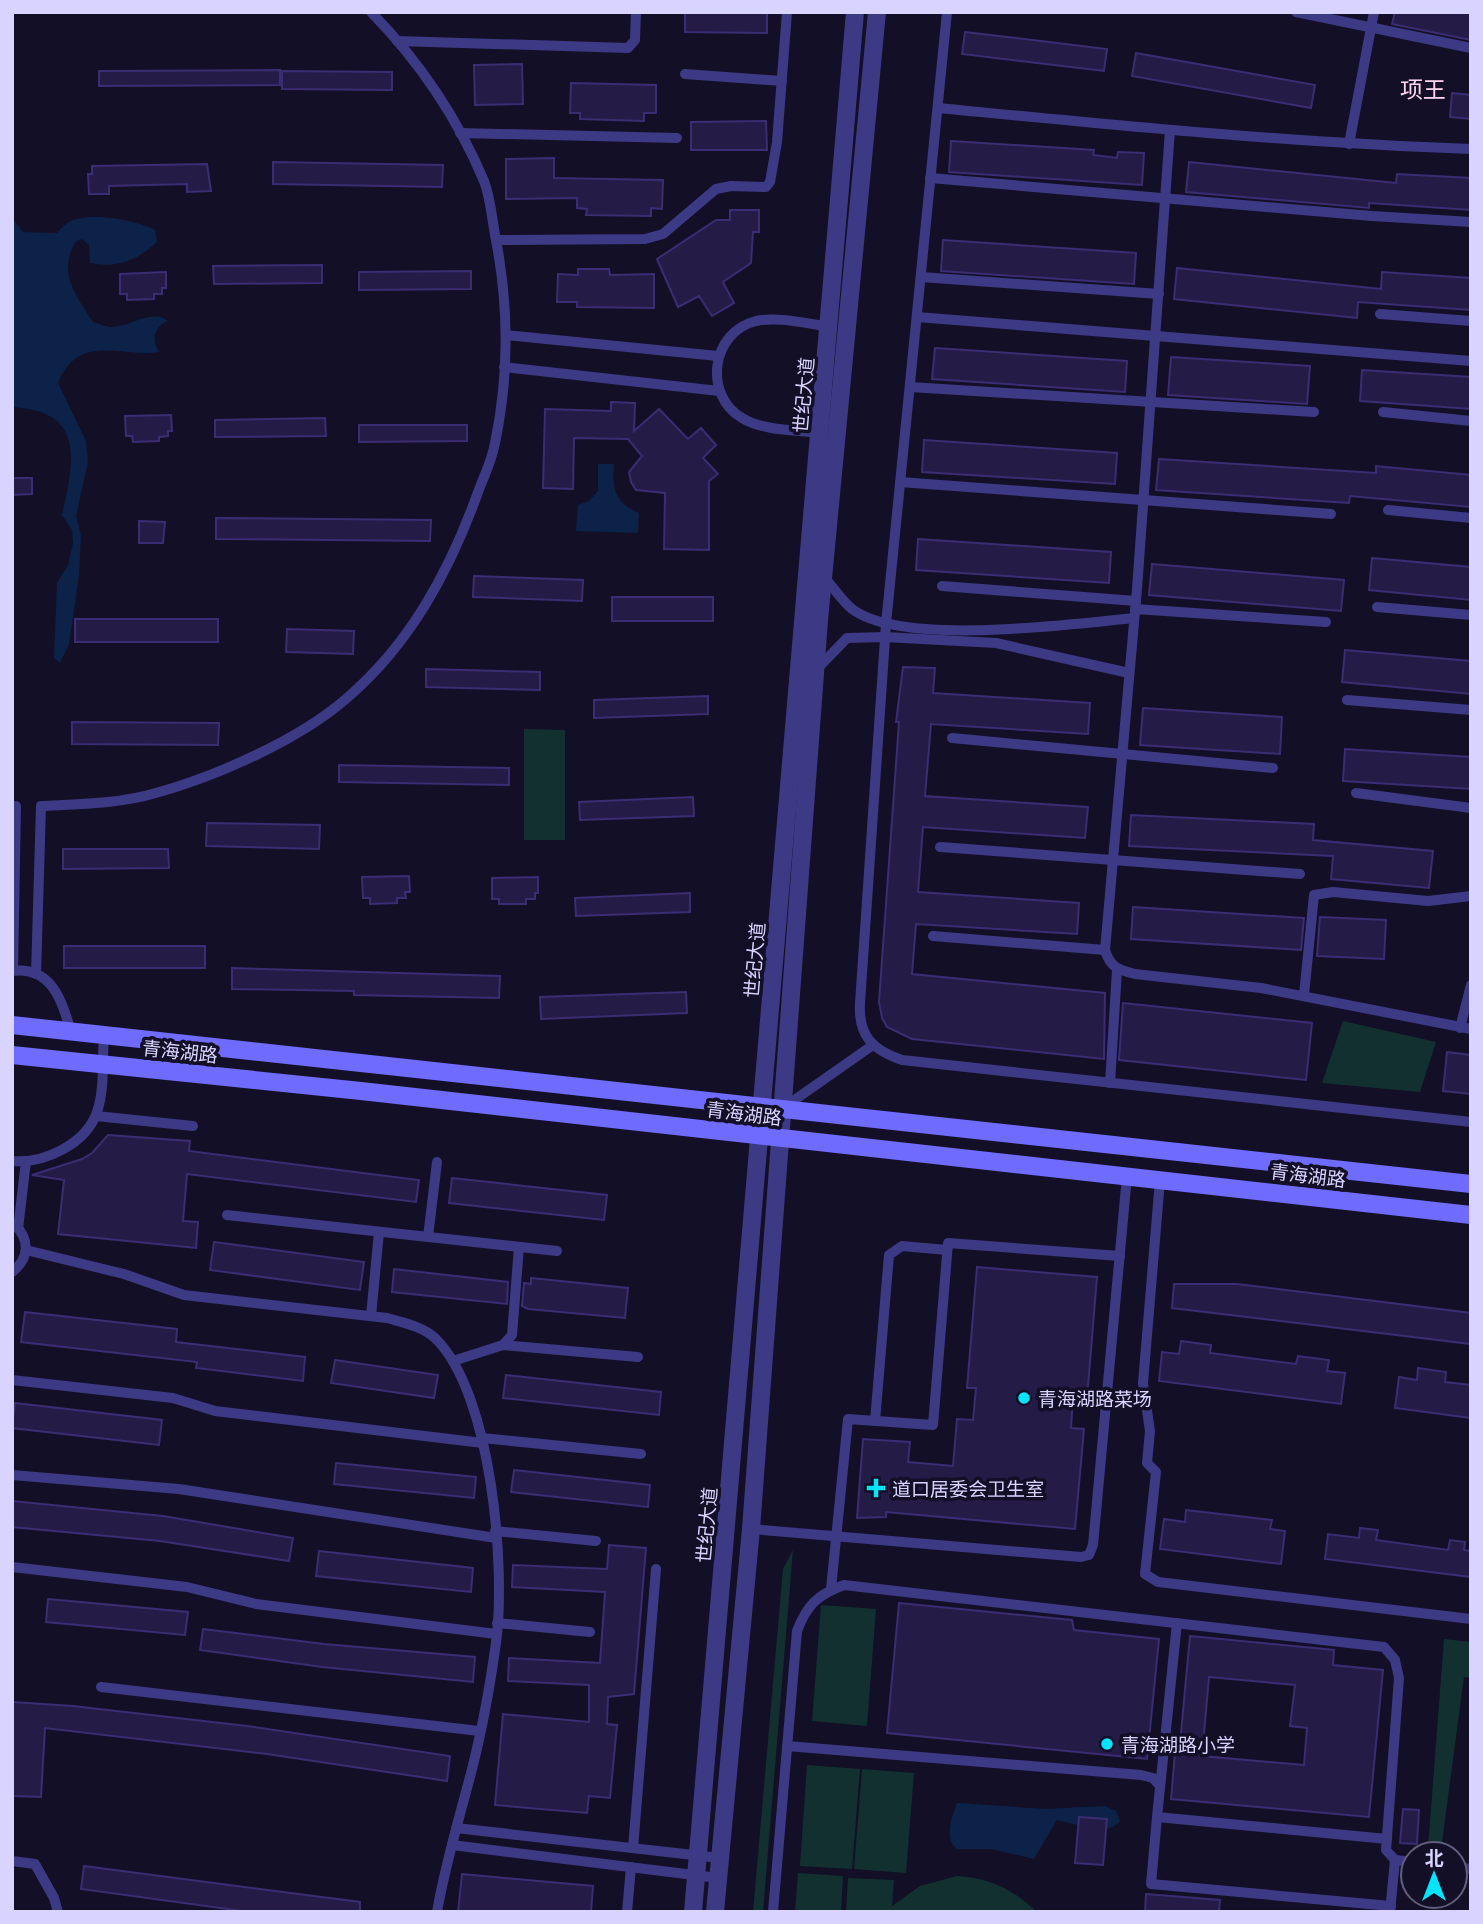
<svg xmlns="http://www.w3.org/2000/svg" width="1483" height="1924" font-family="Lato,'Noto Sans SC',sans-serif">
  <rect width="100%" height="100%" fill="#130f26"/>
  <g fill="#12302f">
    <path d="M524,729L565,730V840H524Z"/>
    <path d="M1343,1021L1436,1042L1420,1092L1322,1083Z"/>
    <path d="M793,1550L763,1912H753L783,1569Z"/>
    <path d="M821,1605L876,1609L867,1726L812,1721Z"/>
    <path d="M1444,1639L1471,1642V1678L1464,1677L1441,1850L1428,1848Z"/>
    <path d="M807,1765L860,1769L852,1869L800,1866Z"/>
    <path d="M862,1769L914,1773L906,1873L854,1869Z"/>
    <path d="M798,1873L843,1876L841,1912H795Z"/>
    <path d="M957,1876C989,1878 1013,1889 1037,1912H846L848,1878L894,1880L892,1906L920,1886Z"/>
  </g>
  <g fill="#0c2248">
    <path d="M12,218L23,232L57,233C60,230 65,224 69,222C89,211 136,220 155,230L157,242C137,261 117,268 90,263L89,245L82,239L75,242C58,275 75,293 93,322C98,323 105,327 111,327C129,328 151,308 168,321C154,327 151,339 159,352C121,358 79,332 58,383L86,441L88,462L76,516L81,535L79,576L69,644L60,663L54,658L57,583L68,565L73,543L72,530L62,515C74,460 86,411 12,407Z"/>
    <path d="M598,464H614C612,489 615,503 639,513L638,533L576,531L578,505L589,501L598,491Z"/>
    <path d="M957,1803L1046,1809L1105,1806L1116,1811L1120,1821C1106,1839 1076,1823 1057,1820L1034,1859L991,1849H957C943,1838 952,1818 957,1803Z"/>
  </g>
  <g fill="#241b47" stroke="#3b2d73" stroke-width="2" fill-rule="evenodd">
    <path d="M685,12H767V33L685,32Z"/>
    <path d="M1395,12H1471V40L1392,24Z"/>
    <path d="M965,32L1107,49L1104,71L962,54Z"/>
    <path d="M1136,53L1315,85L1311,108L1132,76Z"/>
    <path d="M522,64L523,104L475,105L474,65Z"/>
    <path d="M280,70V85L99,86V71Z"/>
    <path d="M282,71L392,72V90L282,89Z"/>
    <path d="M571,83L656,85V113H644V121L580,119V113H570Z"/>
    <path d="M1452,93L1471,95V119L1450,117Z"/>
    <path d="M766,121L767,150H691V122Z"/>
    <path d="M951,141L1094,150L1093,155L1117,158L1118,152L1144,153L1142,185L949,172Z"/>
    <path d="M554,158V178L663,180L662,209L651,208V216L586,215L587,209L577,208V198L506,199V159Z"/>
    <path d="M273,162L443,165L442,187L273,184Z"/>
    <path d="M1189,162L1396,183L1397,174L1471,178V210L1369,203V208L1186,192Z"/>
    <path d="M207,164L211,191L187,192V184L109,186V194H89L88,174H92V166Z"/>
    <path d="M730,210H759V232H753L751,263L723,282L734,303L712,316L699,296L678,307L657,259L716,220H730Z"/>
    <path d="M943,240L1136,253L1134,284L941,271Z"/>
    <path d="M322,265V283L214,284L213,266Z"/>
    <path d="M1177,268L1381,289L1382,272L1471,278V310L1358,302L1357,318L1174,299Z"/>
    <path d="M578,269H609L610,275L654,274V308L577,307V302H557L558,274L578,275Z"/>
    <path d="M471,271V289L359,290V272Z"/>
    <path d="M166,272V288H162V294H154V299L127,300V294H120V274Z"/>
    <path d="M935,348L1127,361L1125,392L932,379Z"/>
    <path d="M1171,357L1310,366L1307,404L1168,395Z"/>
    <path d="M1362,370L1471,377V409L1360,401Z"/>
    <path d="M611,402L635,403L634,431L659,409L688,439L701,428L716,445L703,458L718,474L709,481V550L664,549L665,493L636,490L631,482L629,472L642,456L628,439L574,438L573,489L543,488L545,409L611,411Z"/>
    <path d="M171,415L172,431H168V436L159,437V441L133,442L132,436H126L125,416Z"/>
    <path d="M325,418L326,436L215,437V420Z"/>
    <path d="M359,425H467V441L359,442Z"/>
    <path d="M924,440L1117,453L1115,484L922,472Z"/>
    <path d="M1159,459L1376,473V466L1471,475V507L1350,496L1349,503L1156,490Z"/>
    <path d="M12,478H32V494L12,495Z"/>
    <path d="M216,518L431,520L430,541L216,539Z"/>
    <path d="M139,521L165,522L163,543H139Z"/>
    <path d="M918,539L1111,552L1109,583L916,570Z"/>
    <path d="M1372,558L1471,567V600L1369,590Z"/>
    <path d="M1152,564L1344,580L1341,611L1149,595Z"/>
    <path d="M474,576L583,580L582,601L473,597Z"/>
    <rect x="612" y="597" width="101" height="24"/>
    <rect x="75" y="619" width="143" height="23"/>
    <path d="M287,629L354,631L353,654L286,652Z"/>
    <path d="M1345,650L1471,661V694L1342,682Z"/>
    <path d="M903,667L935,668L933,693L1090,703L1088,734L931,724L925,796L1088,807L1085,838L923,827L918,892L1079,903L1077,934L916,924L912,974L1105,993L1104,1059L912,1039L887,1027L882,1018L879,1002L899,722H896Z"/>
    <path d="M426,669L540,672V690L426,687Z"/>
    <path d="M708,696V714L594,718V700Z"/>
    <path d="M1143,708L1282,717L1280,754L1140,745Z"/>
    <path d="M72,722L219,723L218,745L72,744Z"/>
    <path d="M1345,749L1471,757V789L1343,781Z"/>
    <path d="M339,765L509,768V785L339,782Z"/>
    <path d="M693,797L694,816L580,820L579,802Z"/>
    <path d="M1131,815L1314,824L1313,840L1433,851L1429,888L1331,879L1333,856L1129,846Z"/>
    <path d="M207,823L320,825L319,849L206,846Z"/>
    <path d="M63,849H168L169,868L63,869Z"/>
    <path d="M409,876L410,892H405L406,898H397V903L370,904V898H363L362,877Z"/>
    <path d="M538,877V893H535V899H526V904H499V899H492V878Z"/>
    <path d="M690,893V912L576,916L575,898Z"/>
    <path d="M1133,907L1304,918L1301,950L1131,939Z"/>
    <path d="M1320,917L1386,920L1384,959L1317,956Z"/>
    <rect x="64" y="946" width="141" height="22"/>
    <path d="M232,968L500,976L499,998L354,995V991L232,989Z"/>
    <path d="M686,992L687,1013L541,1019L540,997Z"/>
    <path d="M1123,1003L1312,1023L1306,1080L1119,1060Z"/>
    <path d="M1447,1052L1471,1055V1094L1443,1091Z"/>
    <path d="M108,1135L190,1141L189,1151L419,1180L416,1202L187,1174L183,1221L198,1222L196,1248L58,1234L64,1180L32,1175L82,1159L92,1153Z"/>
    <path d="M452,1178L607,1195L604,1220L449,1203Z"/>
    <path d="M214,1242L364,1262L360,1290L210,1270Z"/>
    <path d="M977,1267L1097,1277L1087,1398L1073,1397L1071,1428L1084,1429L1075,1529L886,1512V1517L857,1518L863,1439L910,1442L908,1462L953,1466L957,1419L973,1420L976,1388H967Z"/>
    <path d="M394,1269L508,1282L507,1304L392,1292Z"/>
    <path d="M531,1278L628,1288L625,1318L528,1309L522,1306L524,1283L531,1284Z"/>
    <path d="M1174,1284H1237L1471,1313V1344L1172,1308Z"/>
    <path d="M25,1312L177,1329L176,1342L305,1357L303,1381L196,1368L197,1362L21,1342Z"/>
    <path d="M1181,1341L1211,1345L1210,1353L1296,1364L1298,1356L1329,1360L1327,1371L1345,1373L1341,1404L1159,1381L1162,1352L1179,1354Z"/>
    <path d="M335,1360L438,1375L434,1398L331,1383Z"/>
    <path d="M1418,1368L1446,1372L1445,1382L1471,1385V1418L1395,1408L1399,1377L1417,1380Z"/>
    <path d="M506,1375L661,1392L659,1415L503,1398Z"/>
    <path d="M15,1403L162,1420L159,1445L12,1428Z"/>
    <path d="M336,1463L476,1477L474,1498L334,1484Z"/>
    <path d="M514,1470L650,1485L648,1507L511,1492Z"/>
    <path d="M12,1501L163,1516L293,1538L289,1561L160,1541L12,1527Z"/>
    <path d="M1186,1510L1272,1520L1270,1529L1285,1531L1281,1564L1160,1549L1164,1519L1185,1522Z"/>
    <path d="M1360,1528L1378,1530L1376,1540L1448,1550L1450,1540L1465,1542L1464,1550L1471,1551V1577L1325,1559L1328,1534L1359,1538Z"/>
    <path d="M609,1545L646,1548L634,1694L608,1697L607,1724L617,1725L610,1798L589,1796L587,1813L495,1805L503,1714L589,1722V1685L508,1681L509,1658L600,1663L605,1592L512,1587L513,1565L607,1569Z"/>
    <path d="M319,1551L473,1568L471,1592L316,1576Z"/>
    <path d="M48,1599L188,1612L185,1635L46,1622Z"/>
    <path d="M899,1603L1072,1620L1074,1630L1159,1639L1147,1759L887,1733Z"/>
    <path d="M203,1629L324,1644L475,1657L473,1682L322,1667L200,1650Z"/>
    <path d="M1190,1636L1334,1650L1333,1665L1383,1670L1369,1817L1171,1799L1175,1753L1179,1754ZM1209,1677L1295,1685L1290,1726L1307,1728L1304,1765L1202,1756Z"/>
    <path d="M12,1702L73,1706L247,1726L450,1756L447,1781L267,1754L45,1728L41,1797L12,1796Z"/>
    <path d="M1403,1809L1419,1810L1417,1844L1400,1843Z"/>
    <path d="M1079,1817L1107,1819L1103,1865L1075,1863Z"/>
    <path d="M84,1866L360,1902V1912L242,1911L81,1889Z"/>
    <path d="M462,1874L593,1886L591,1912H458Z"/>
    <path d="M1146,1894L1220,1900L1219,1912H1145Z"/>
  </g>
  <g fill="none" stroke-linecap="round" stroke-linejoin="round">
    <g stroke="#3d3a85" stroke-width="10">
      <path d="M947,12L886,624L860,1003C858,1035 872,1050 902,1060L1471,1122"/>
      <path d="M1296,12L1471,48"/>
      <path d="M397,41L628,48L635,40L636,12"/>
      <path d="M685,74L782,81"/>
      <path d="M938,108C1115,125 1292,143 1471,149"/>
      <path d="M1170,130L1137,589L1105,950C1110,967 1118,970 1135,974L1261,988L1471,1029"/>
      <path d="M460,133L677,138"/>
      <path d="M1349,144L1374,12"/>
      <path d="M930,178L1372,216L1471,222"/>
      <path d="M496,240L645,239L663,234L716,189L731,186L766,187L770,182L777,142L787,12"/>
      <path d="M921,277L1159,294"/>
      <path d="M1380,314L1471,321"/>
      <path d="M917,317L1471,361"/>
      <path d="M506,335L718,356"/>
      <path d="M504,367L719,391"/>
      <path d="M910,387L1314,412"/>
      <path d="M1383,412L1471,421"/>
      <path d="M821,433C797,430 763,431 742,418C703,395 711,332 756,321C779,316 807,324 831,327"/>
      <path d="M900,482L1331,514"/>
      <path d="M1388,510L1471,518"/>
      <path d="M824,577C833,587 842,601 852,609C903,647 1071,624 1134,618"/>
      <path d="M942,586L1136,601"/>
      <path d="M1377,607L1471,615"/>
      <path d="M1135,609L1326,622"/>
      <path d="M816,670L847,638L885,637L996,643L1129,673"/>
      <path d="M1347,700L1471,710"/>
      <path d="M952,738L1273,768"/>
      <path d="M1356,793L1471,808"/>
      <path d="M940,847L1300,874"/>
      <path d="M933,936L1105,950"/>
      <path d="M12,971C52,966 62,1001 71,1032"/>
      <path d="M13,971L16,806"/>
      <path d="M36,974L41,806C79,804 118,804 156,793C217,776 299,740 347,698C410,644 449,572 477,495C483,478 492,461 495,443C509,376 509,308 496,240C492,221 491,199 484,181C457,117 419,61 371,12"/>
      <path d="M1304,995L1314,895L1333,892L1428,901L1471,896"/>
      <path d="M1460,1028L1471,985"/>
      <path d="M1110,1083L1117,970"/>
      <path d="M783,1108L873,1045"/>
      <path d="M96,1116L193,1126"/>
      <path d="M12,1161C44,1164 86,1144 97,1112C105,1089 102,1059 104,1035"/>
      <path d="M1160,1180L1143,1383L1150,1431L1147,1463L1156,1472L1145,1574L1158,1582L1471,1619"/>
      <path d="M227,1215L557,1251"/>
      <path d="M18,1229L26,1161"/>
      <path d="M428,1237L437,1162"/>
      <path d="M26,1250L124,1274L184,1295L387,1318C404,1323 422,1326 435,1338C492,1393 506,1568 496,1643C490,1686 482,1731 471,1773C459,1819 445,1865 437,1912"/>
      <path d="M12,1272C30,1258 30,1239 14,1224"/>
      <path d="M371,1316L379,1232"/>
      <path d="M503,1345L638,1357"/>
      <path d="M453,1361L503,1345L512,1335L519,1247"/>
      <path d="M12,1380L173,1398L215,1411L483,1443"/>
      <path d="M875,1421L889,1255L902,1246L947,1250"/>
      <path d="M482,1438L641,1454"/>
      <path d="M12,1475L179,1489L496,1538"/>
      <path d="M751,1529L1081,1557L1089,1555L1093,1545L1127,1176"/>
      <path d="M495,1531L596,1541"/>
      <path d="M12,1567L187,1587L256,1604L496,1634"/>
      <path d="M831,1589L848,1419L933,1425L948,1243L1120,1256"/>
      <path d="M497,1623L590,1632"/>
      <path d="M1177,1623L1157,1817L1387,1839"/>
      <path d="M101,1687L479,1731"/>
      <path d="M787,1746L1141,1775L1153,1778L1160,1786"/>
      <path d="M1157,1817L1151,1884L1391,1906"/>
      <path d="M456,1828L720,1858"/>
      <path d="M452,1845L718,1878"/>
      <path d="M633,1848L656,1569"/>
      <path d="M1395,1860L1413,1862"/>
      <path d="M12,1861L35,1864L54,1898L58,1912"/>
      <path d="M1455,1867L1471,1869"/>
      <path d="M627,1912L631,1867"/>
      <path d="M773,1912L797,1631C807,1605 817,1595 844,1585L1384,1647L1395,1660L1399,1678L1386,1850L1395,1860L1390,1912"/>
    </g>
    <g stroke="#3d3a85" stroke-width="18">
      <path d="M693,1912L855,12"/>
      <path d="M715,1912L751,1529L819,620L877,12"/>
    </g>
    <g stroke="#6f6bff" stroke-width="18">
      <path d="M12,1025L1471,1184"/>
      <path d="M12,1055L361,1091L1471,1215"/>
    </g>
  </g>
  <g fill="#00e5ff" stroke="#130f26" stroke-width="2.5">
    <circle cx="1024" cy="1398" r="7"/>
    <path d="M872.5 1477.5h7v7h7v7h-7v7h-7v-7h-7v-7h7z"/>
    <circle cx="1107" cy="1744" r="7"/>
  </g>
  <g text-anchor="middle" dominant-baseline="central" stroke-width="7" stroke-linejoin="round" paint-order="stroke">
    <g font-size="19" fill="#d9d4ff" stroke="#130f26">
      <text transform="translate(803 395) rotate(-85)">世纪大道</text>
      <text transform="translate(754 960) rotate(-85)">世纪大道</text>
      <text transform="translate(180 1051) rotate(6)">青海湖路</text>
      <text transform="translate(744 1113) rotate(7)">青海湖路</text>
      <text transform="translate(1308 1175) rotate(7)">青海湖路</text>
      <text transform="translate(706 1525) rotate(-85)">世纪大道</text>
    </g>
    <g font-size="19" fill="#d9d4ff" stroke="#130f26" text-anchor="start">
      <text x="1038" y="1398">青海湖路菜场</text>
      <text x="892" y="1488">道口居委会卫生室</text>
      <text x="1121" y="1744">青海湖路小学</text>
    </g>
    <g font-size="23" fill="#ffd6f0" stroke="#130f26">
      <text x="1423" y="89">项王</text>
    </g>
  </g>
  <rect width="1483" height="1924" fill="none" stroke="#d9d4ff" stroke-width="28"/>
  <g transform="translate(1434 1875)"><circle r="33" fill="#130f26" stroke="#625e7d" stroke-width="2"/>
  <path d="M0-5L12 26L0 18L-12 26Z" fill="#00e5ff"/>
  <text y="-10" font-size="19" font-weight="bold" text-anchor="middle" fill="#d9d4ff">北</text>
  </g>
</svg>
